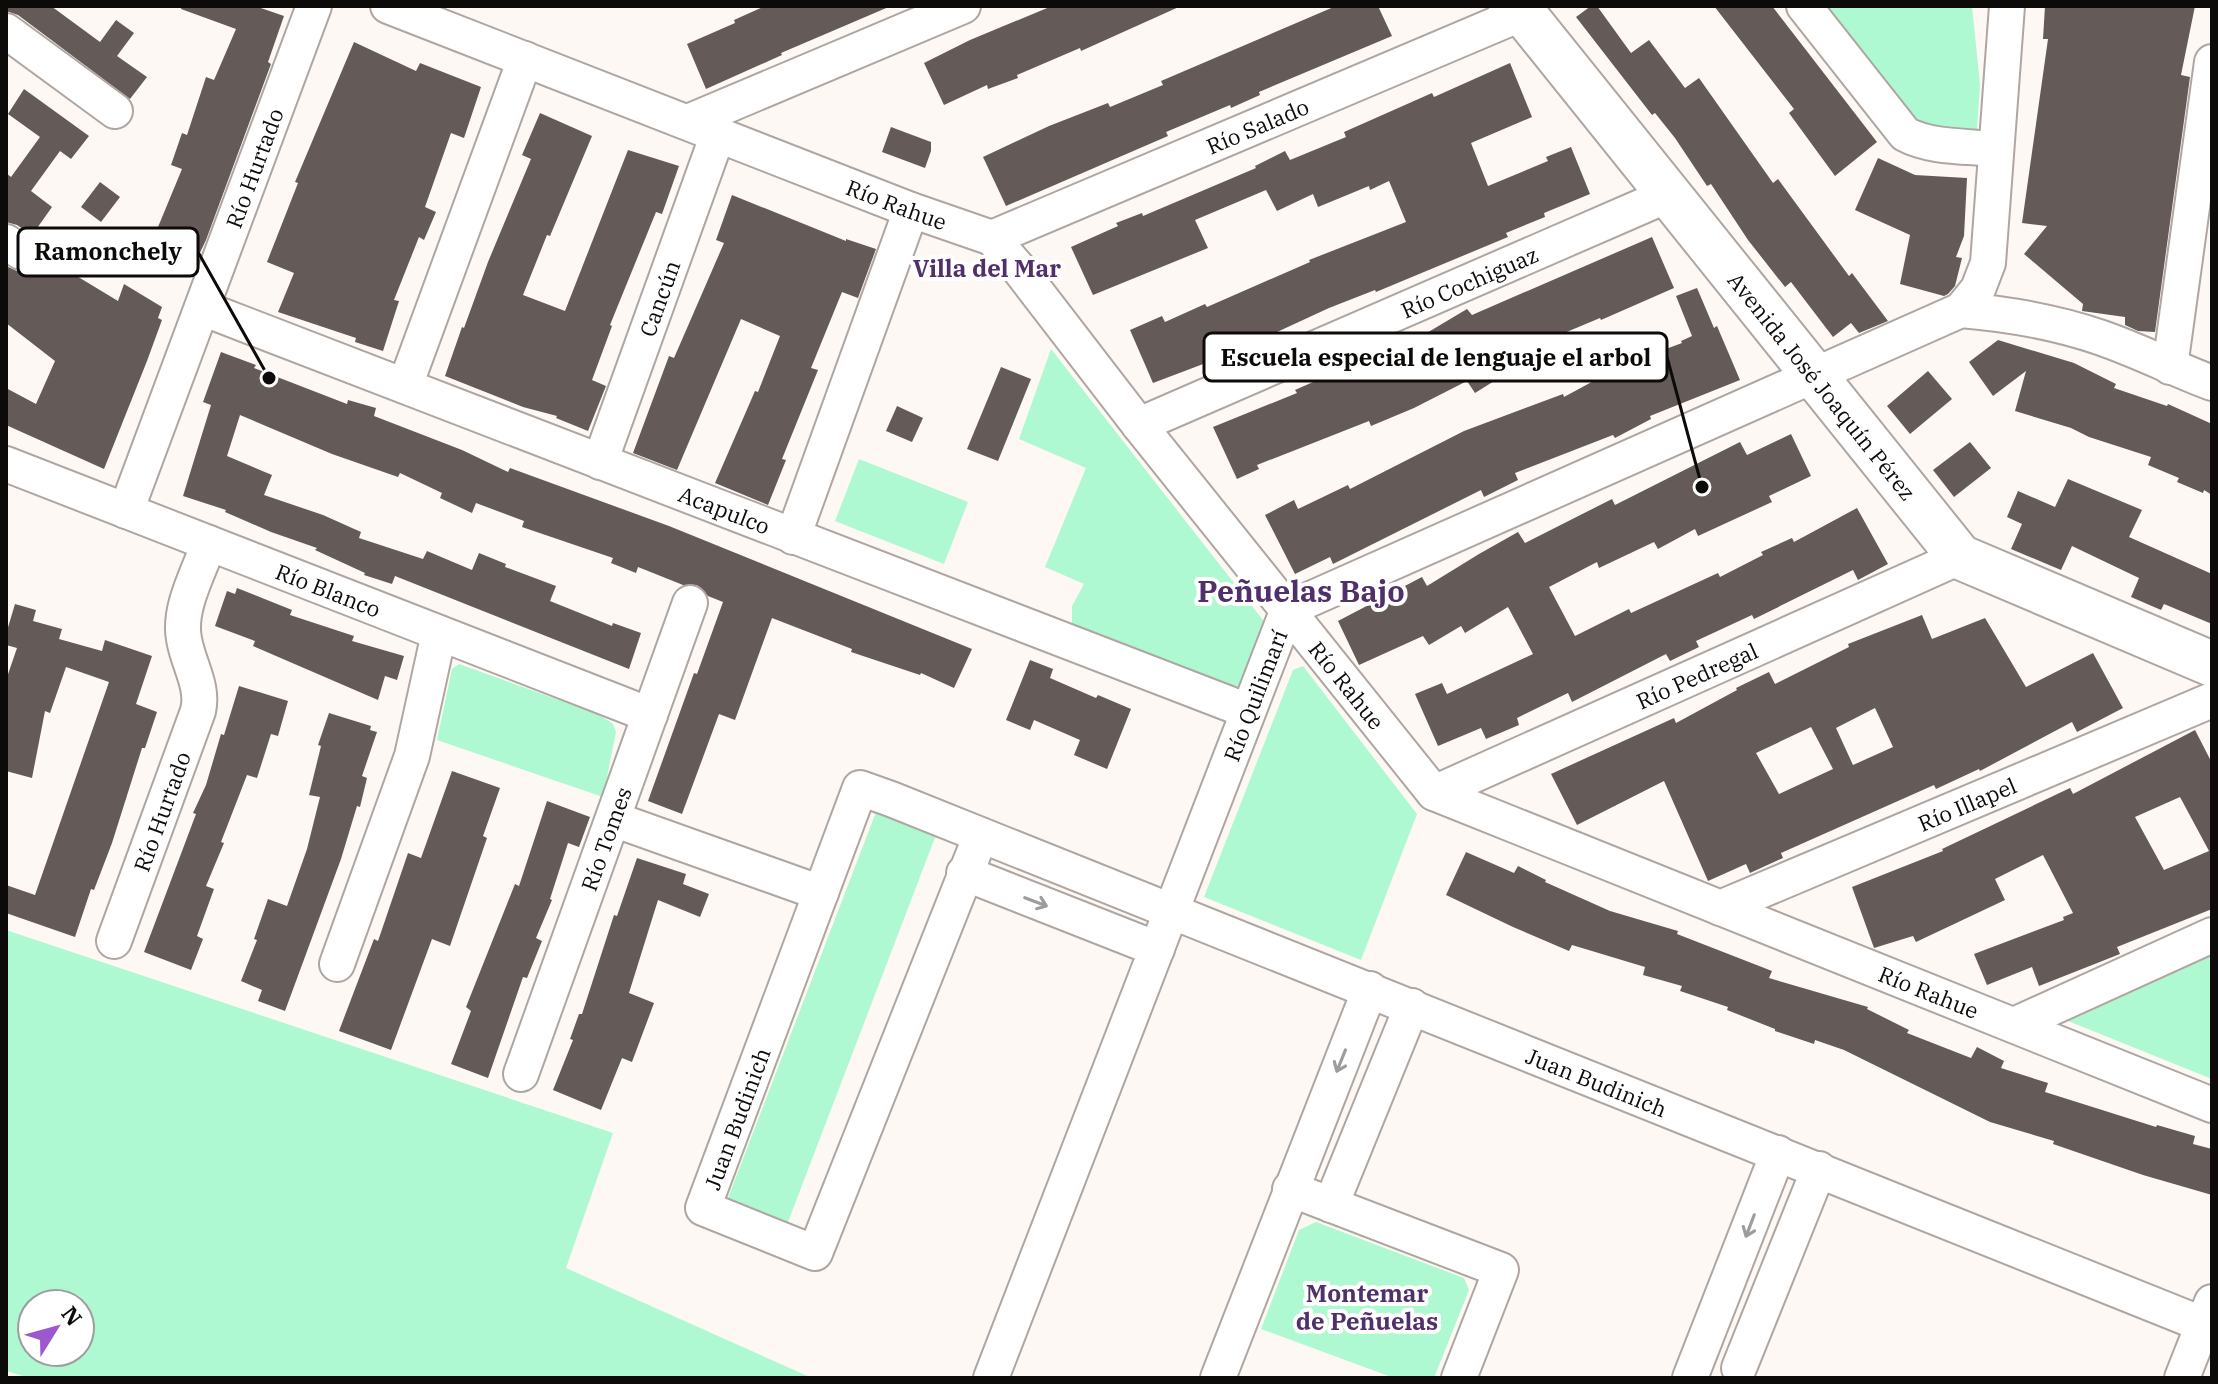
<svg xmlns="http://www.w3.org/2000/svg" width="2218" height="1384" font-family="'IBM Plex Serif',serif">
  <rect width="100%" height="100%" fill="#fef8f5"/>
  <g fill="#aef9d2" fill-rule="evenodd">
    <path d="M1816,6H1972L1980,84L1977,131L1917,135Z"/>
    <path d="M1051,349L1270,629L1245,685L1225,687L1072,629V606L1084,584L1045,567L1086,468L1019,439Z"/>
    <path d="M859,459L968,502L944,564L835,521Z"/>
    <path d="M459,664L598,714L613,724L616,732L603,797L437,740L452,669Z"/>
    <path d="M1303,666L1417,814L1361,960L1204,897L1293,670Z"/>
    <path d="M876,812L936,835L788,1222L728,1198Z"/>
    <path d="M6,930L613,1133L566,1268L812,1378H30L6,1371ZM32,1304H80V1352H32Z"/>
    <path d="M2212,953V1079L2068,1021Z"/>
    <path d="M1316,1222L1464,1278L1469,1290L1434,1378H1394L1261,1329L1299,1230Z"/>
  </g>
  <g fill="#645b58" fill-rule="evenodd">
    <path d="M6,6H51L100,42L116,20L134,33L117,56L147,77L130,99L18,15L6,11Z"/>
    <path d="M182,6H255L284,16L268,62L271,64L206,240L189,276L176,270L174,277L146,256L182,169L171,165L182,133L187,135L206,77L214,80L236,29L181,9Z"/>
    <path d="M765,6H891L781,53L782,55L706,89L687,44L735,23L734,20Z"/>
    <path d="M1052,6H1181L1081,51L1080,48L1017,75L1018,78L988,89L987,85L944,105L924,63L970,40Z"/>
    <path d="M1336,6H1378L1392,36L1259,92L1260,95L1231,108L1230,105L1166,132L1168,136L1006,206L983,157L1049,126L1108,103L1110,107L1163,85L1161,81Z"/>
    <path d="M1591,6H1597L1631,53L1649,40L1685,88L1699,78L1773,183L1778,179L1849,276L1852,273L1888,321L1859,333L1851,323L1833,337L1791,282L1785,287L1748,240L1711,184L1707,186L1675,138L1655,113L1652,115L1576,17Z"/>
    <path d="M1714,6H1772L1877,142L1835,176L1789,113L1794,109Z"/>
    <path d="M2045,6H2195L2181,75L2190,77L2155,332L2138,331L2125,325V317L2082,311L2083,304L2024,254L2047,226L2022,223L2048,39H2043Z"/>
    <path d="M354,42L416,71L420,63L481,87L464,138L451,133L425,207L436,212L424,240L419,237L394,300L399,301L383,351L355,342L356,338L278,312L294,273L267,262L298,183L295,182Z"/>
    <path d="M1510,63L1532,117L1471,143L1488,186L1548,161L1546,157L1571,147L1590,194L1544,213L1545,217L1506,233L1508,237L1376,292L1375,290L1329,308L1227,355L1153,383L1130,330L1162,316L1165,322L1205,304L1207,307L1310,262L1309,260L1406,222L1389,181L1370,190L1369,186L1318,207L1313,194L1277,211L1266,190L1195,220L1208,248L1093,295L1071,247L1118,226L1116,223L1142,213L1143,216L1256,168L1255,166L1285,151L1290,160L1346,137L1344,132L1432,93L1434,97Z"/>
    <path d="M24,89L89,136L71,159L60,151L31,191L52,207L35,231L84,260L75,275L118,301L124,284L162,307L158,318L162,320L147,361L104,469L6,425V388L36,404L55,361L6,323V266L19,272L29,270L37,264L41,254L39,244L33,236L17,225L6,222V173L11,177L40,137L8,114Z"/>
    <path d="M540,113L592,136L550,236L547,235L523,295L565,311L628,150L679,166L662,214L656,212L610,325L612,326L592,380L606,386L588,431L556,418L557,416L523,407L445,376L462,327L464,328L488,262L531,159L522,155Z"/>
    <path d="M891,127L931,142V151L925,168L882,152Z"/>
    <path d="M1878,158L1915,175L1967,178L1964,236L1956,257L1962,258L1955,286L1948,294L1944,296L1900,284L1910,235L1855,210Z"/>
    <path d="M100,182L120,197L101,222L81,207Z"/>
    <path d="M732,195L846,241V239L876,249L858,298L842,292L811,368L818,370L782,459L786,460L768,505L715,483L755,391L758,392L780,336L741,319L677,470L633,453L669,356L674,358L724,243L716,240Z"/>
    <path d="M1652,237L1674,288L1601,320L1600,318L1538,344L1501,363L1507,373L1475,393L1467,381L1414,408L1371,426L1369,421L1257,465L1259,469L1237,479L1213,427L1297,393L1295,390L1419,335L1420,337L1467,309L1472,315Z"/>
    <path d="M1697,288L1714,328L1717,326L1740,380L1650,416L1651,419L1615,438L1613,435L1515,473L1518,480L1484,497L1481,490L1333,564L1330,557L1295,574L1265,515L1294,500L1298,509L1348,485L1350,489L1464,431L1563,394L1564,397L1623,365L1682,343L1681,341L1692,336L1676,296Z"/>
    <path d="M1998,340L2074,363L2116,384L2114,388L2167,406L2168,404L2212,424V495L2204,490L2203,493L2177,482L2179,478L2148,465L2151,457L2089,437L2071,428L2015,411L2026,371L1993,396L1969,362Z"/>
    <path d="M221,352L256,365L254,368L347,404L348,400L376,408L374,416L462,450L508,472L510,468L669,526L972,649L954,688L921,673L920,675L851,652L852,649L772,618L735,720L719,714L682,814L648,801L694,673L697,674L723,602L708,596L697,585H683L638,567L636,573L611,563L613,558L522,527L524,521L476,503L472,513L440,498L442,493L400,473L398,477L332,454L240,415L227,456L272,475L264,495L323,515L361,532L359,538L423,559L427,551L472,570L479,553L506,564L505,567L556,586L550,601L612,626L613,623L641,633L629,669L395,576L392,584L364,575L365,573L315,550L317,548L271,532L225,512L226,510L183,496L211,405L203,402Z"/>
    <path d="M1001,367L1031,379L998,461L967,449Z"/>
    <path d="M1928,371L1952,399L1910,434L1887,406Z"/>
    <path d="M897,406L923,418L912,442L886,431Z"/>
    <path d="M1791,434L1811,476L1769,496L1772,502L1698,536L1695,529L1658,549L1654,542L1599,568L1597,562L1549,587L1575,636L1629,609L1631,613L1718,573L1720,577L1763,555L1761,552L1792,538L1794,542L1857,508L1888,564L1858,580L1853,570L1754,619L1752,615L1696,641L1699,647L1670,661L1666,654L1572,702L1568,693L1517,718L1519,725L1486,739L1481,728L1438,746L1415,694L1442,683L1447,694L1533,654L1508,607L1465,633L1461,626L1429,645L1423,636L1359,665L1338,621L1422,577L1427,586L1479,554L1518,532L1525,543L1612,499L1615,505L1740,442L1747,455Z"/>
    <path d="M1970,442L1991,468L1954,497L1933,470Z"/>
    <path d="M2068,479L2142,510L2129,537L2212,574V624L2164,604L2161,610L2131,597L2139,578L2072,546L2061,570L2011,549L2022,524L2007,517L2018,491L2055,507Z"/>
    <path d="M237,588L292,610L290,615L354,636L352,641L404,656L397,680L385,676L378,700L253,646L255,641L215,626L227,591L235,594Z"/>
    <path d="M15,604L36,610L33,621L62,629L59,639L102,651L105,640L152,656L136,704L157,712L145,748H142L112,843L94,890L91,889L75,937L6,913V885L35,895L109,682L66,667L50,713L45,711L32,778L6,771V680L17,648L6,645V634Z"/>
    <path d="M1922,615L1932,639L1985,618L2026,687L2093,653L2123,708L2077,732L2072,722L1980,771L1979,769L1936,789L1934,785L1781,853L1783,858L1750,873L1746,864L1708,881L1664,781L1577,825L1551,774L1674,718L1676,723L1737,690L1736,688L1769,672L1775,684L1849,647L1848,644ZM1875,708L1893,747L1853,765L1836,728ZM1811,727L1833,769L1779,794L1756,753Z"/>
    <path d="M1030,660L1053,669L1050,678L1096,698L1098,695L1131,709L1107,769L1074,755L1080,740L1034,720L1030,730L1006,720Z"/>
    <path d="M239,686L288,701L278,736L271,734L257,778L247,775L221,842L224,843L206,886L214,889L197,936L203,939L191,970L144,952L196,814L193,813L206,785L221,734L224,735Z"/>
    <path d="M329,713L371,726L370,730L377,732L362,776L367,778L360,807L357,806L341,859L285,1011L258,1001L262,990L241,981L257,940L254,939L268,899L287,906L307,849L320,797L309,795L321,746L318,745Z"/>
    <path d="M2195,730L2212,763V909L2117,947L2120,954L2039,986L2032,967L1987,985L1974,954L2064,920L2063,917L2073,913L2043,855L1995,879L2005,900L1916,942L1913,936L1874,948L1852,887L1943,851L1942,849L2070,788L2073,794ZM2180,797L2209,851L2164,870L2135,817Z"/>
    <path d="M452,771L500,788L483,836L487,838L450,946L432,939L391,1050L339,1031L374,939L378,941L408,853L421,858Z"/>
    <path d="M547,801L590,817L579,847L568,843L550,899L552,900L536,938L542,941L527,978L523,977L488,1078L451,1064L471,1011L466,1007L515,884L519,886Z"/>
    <path d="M1466,852L1514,873L1518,866L1546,880L1545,882L1610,911L1678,931L1677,934L1772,971L1769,978L1868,1007L1867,1009L1909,1030L1907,1033L1971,1058L1977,1047L2004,1061L2001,1068L2048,1083L2045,1092L2156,1127L2157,1125L2195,1136L2193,1144L2212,1149V1195L2143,1175L2053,1144L2054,1141L1990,1122L1844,1050L1815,1040L1814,1044L1775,1031V1029L1727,1010L1728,1007L1680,991L1682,986L1643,975L1645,967L1572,945L1569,951L1513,927L1446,895Z"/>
    <path d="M637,858L686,874L683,884L709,894L700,917L658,900L629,993L654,1003L632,1062L622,1058L601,1110L553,1090L573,1040L570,1039L579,1014H582L614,915L617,916Z"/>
  </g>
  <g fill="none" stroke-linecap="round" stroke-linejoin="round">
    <defs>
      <g id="street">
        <path id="s1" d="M388,6L911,210L992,238L1019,269L1139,425L1434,793L2212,1105"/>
        <path d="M1804,6L1905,134C1931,148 1966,146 1995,149"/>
        <path d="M6,31L115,111"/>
        <path d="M688,122L963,6"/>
        <path id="s2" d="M992,238L1523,13"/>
        <path d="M6,242L21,252"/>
        <path id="s3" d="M202,308L1248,711"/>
        <path d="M1961,310C2009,314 2056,322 2102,338C2139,351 2175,369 2212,383"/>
        <path d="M2170,367L2212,62"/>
        <path d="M405,386L525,59"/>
        <path id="s4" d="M1139,425L1668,195"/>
        <path id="s5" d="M600,462L718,134"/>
        <path id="s6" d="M6,464L650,715"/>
        <path id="s7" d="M126,511L314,6"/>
        <path d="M793,537L911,210"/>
        <path id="s8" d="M1434,793L1960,557"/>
        <path d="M613,819L821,893"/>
        <path id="s9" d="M981,835L815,1253L703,1208L860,788L891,799L2212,1328"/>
        <path d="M964,873L1157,949"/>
        <path id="s10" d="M1720,908L2212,700"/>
        <path id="s11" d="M114,941L198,711C204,686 188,664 184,639C178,608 199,572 209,543"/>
        <path d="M337,964L412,756L439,633"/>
        <path d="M2014,1025L2212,935"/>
        <path id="s12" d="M521,1074L690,603"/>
        <path d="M1290,1189L1501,1270L1459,1378"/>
        <path d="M1331,1205L1412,1006"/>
        <path d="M1739,1368L1819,1169"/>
        <path id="s13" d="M991,1378L1288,609L1961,310L1978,289L1988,263L2007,6"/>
        <path d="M1218,1378L1370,989"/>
        <path d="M1690,1378L1778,1153"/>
        <path d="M2182,1378L2212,1302"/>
      </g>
      <g id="secondary">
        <path id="s14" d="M1511,6L1523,13L1960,557L2212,664"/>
      </g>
    </defs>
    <use href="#street" stroke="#afa6a1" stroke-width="38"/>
    <use href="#secondary" stroke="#afa6a1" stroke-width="48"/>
    <use href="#street" stroke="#fff" stroke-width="34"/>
    <use href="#secondary" stroke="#fff" stroke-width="44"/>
  </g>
  <defs><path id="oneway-shaft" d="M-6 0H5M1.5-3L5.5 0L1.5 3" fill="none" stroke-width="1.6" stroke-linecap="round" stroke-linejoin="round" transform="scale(2)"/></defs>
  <g stroke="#9e9d9d">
    <use href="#oneway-shaft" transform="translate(1036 902) rotate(21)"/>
    <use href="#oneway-shaft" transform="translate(1341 1061) rotate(112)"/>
    <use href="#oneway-shaft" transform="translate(1750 1226) rotate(111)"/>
  </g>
  <g text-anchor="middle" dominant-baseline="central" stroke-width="8" stroke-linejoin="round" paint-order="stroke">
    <g font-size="22" fill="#0d0b09" stroke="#fff">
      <text stroke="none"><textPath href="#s2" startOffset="288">Río Salado</textPath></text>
      <text stroke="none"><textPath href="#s7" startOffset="366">Río Hurtado</textPath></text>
      <text stroke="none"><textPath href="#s1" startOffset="546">Río Rahue</textPath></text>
      <text stroke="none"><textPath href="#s4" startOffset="360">Río Cochiguaz</textPath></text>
      <text stroke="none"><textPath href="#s5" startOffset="174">Cancún</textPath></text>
      <text stroke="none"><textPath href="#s14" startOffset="492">Avenida José Joaquín Pérez</textPath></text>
      <text stroke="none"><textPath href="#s3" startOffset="560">Acapulco</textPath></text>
      <text stroke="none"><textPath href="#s6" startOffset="346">Río Blanco</textPath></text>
      <text stroke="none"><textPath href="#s8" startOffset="288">Río Pedregal</textPath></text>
      <text stroke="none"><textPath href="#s1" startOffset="1218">Río Rahue</textPath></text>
      <text stroke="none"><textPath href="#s13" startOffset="732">Río Quilimarí</textPath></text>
      <text stroke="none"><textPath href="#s10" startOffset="268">Río Illapel</textPath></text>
      <text stroke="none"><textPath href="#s11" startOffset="138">Río Hurtado</textPath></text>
      <text stroke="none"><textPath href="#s12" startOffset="250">Río Tomes</textPath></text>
      <text stroke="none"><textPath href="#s1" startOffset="1890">Río Rahue</textPath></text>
      <text stroke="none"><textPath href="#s9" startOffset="1812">Juan Budinich</textPath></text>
      <text stroke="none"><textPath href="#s9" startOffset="666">Juan Budinich</textPath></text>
    </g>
    <g font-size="24" font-weight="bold" fill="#50306a" stroke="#fff">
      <text x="987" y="268">Villa del Mar</text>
      <text x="1367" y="1293">Montemar<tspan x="1367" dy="28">de Peñuelas</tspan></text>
    </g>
    <g font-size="30" font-weight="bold" fill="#50306a" stroke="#fff">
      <text x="1301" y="590">Peñuelas Bajo</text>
    </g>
  </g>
  <path fill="none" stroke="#0d0b09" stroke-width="3" d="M269 378L198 252M1702 487L1667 357"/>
  <g fill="#0d0b09" stroke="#fff" stroke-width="3">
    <circle cx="269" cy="378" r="8"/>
    <circle cx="1702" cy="487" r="8"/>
  </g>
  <g fill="#fff" stroke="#0d0b09" stroke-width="3">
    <rect x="18" y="228" width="180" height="48" rx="8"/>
    <rect x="1204" y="333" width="463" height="48" rx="8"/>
  </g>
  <g font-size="24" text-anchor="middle" font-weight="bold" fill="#0d0b09">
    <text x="108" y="260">Ramonchely</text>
    <text x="1436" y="366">Escuela especial de lenguaje el arbol</text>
  </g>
  <rect width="2218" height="1384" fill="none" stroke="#0d0b09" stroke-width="16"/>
  <g transform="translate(56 1328) rotate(53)"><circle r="38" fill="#ffffff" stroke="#9e9d9d" stroke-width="2"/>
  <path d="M0-6L14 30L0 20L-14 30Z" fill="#9c59cf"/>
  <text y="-12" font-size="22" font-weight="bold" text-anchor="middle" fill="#0d0b09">N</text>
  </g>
</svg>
